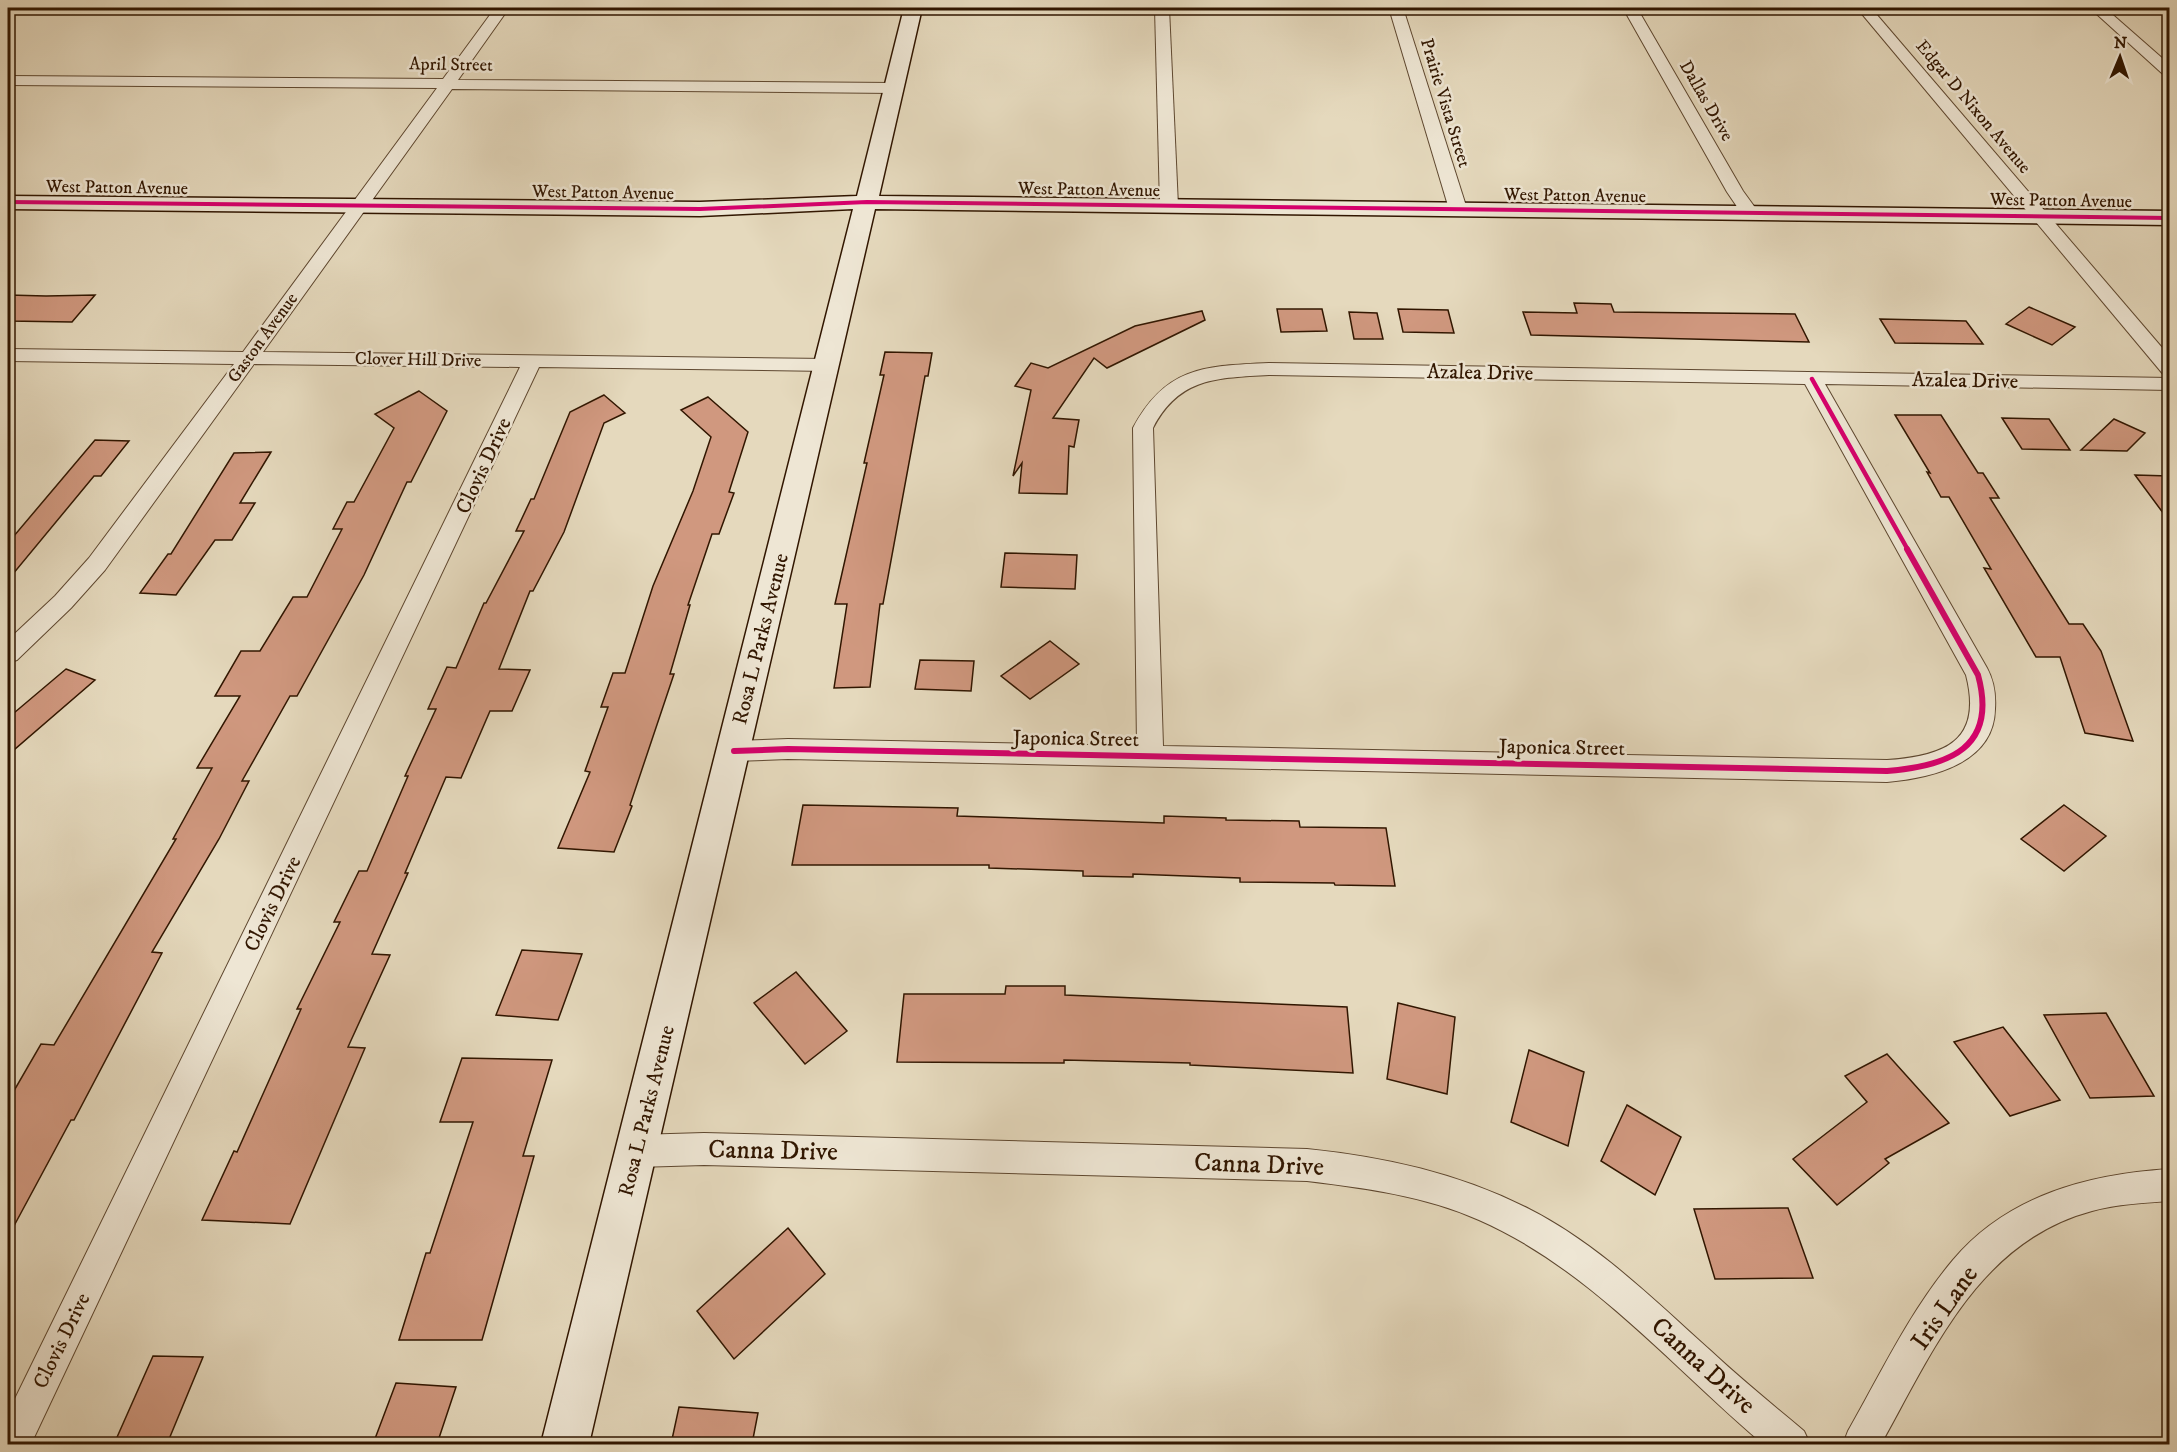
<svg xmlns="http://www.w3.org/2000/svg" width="2177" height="1452" font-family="'IM FELL DW Pica',serif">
  <rect width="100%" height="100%" fill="#e5d9bd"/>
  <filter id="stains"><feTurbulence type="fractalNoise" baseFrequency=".00333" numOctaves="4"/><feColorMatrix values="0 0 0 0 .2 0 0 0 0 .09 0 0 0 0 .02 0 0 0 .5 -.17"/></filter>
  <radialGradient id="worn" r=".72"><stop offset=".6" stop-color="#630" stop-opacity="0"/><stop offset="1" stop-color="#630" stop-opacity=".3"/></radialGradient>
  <g fill="#d0987f" stroke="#311600" stroke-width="1.5">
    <path d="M8,295L46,296L95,295L72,322L8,321Z"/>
    <path d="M1574,303L1611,304L1614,312L1795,314L1809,342L1531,335L1523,312L1577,313Z"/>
    <path d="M2029,307L2075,327L2052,345L2006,324Z"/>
    <path d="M1277,309H1322L1327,331L1281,332Z"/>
    <path d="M1398,309L1448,310L1454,333L1403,332Z"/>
    <path d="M1202,311L1205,320L1107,368L1094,358L1053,418L1079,420L1074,447L1069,446L1067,494L1019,493L1022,463L1013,476L1031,390L1015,386L1031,363L1048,368L1135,326Z"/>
    <path d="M1349,312L1377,313L1383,339H1354Z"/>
    <path d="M1880,319L1966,321L1983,344L1895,343Z"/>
    <path d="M885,352L932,353L928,376H925L883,604H880L870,687L834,688L847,604H835L867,463H864L884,375H880Z"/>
    <path d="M419,391L447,411L411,482H407L364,575L297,696H290L242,781H249L219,839L152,952L162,953L74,1120H71L8,1237V1101L41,1044L54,1045L176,839H173L212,768H197L240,696H215L241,651H260L293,597H307L342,529H333L347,502H354L394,428L375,414Z"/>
    <path d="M604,395L625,413L604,423L564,532L533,591H530L499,669L530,670L512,711H490L461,778L446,777L405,873H408L372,954L390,955L348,1047L365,1048L290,1224L202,1220L234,1151L237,1152L301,1009H297L340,922H334L359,871H367L408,776H405L436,709H428L447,667L456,668L484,603H486L524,531H516L531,499H534L570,412Z"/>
    <path d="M708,397L748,432L729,492L734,493L719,534H712L688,605H690L670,674H674L630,805L632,806L614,852L558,848L590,772L585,771L608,707H601L613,673H625L653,586L693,491L711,437L681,410Z"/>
    <path d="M1895,415H1941L1978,473H1983L1999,498H1990L2069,624H2083L2101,651L2133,741L2085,733L2060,657H2036L1984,568L1991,569L1949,497H1941L1927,472L1930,473Z"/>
    <path d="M2002,418L2049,419L2070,450L2022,449Z"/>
    <path d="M2114,419L2145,433L2127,451L2081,450Z"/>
    <path d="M95,440L129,441L101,476H94L8,580V543Z"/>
    <path d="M271,452L240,503H255L232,540H215L176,595L140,593L168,554H171L234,453Z"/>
    <path d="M2135,475L2169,476V521Z"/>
    <path d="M1005,553L1077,555L1075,589L1001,587Z"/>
    <path d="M1050,641L1079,664L1030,699L1001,676Z"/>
    <path d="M920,660L974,661L971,691L915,689Z"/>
    <path d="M66,669L95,680L8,755V718Z"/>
    <path d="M803,805L958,808L957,816L1164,823V816L1226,818V820L1299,821L1300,827L1386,828L1395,886L1335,885L1334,883L1240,882V878L1133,874V877L1083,876V871L989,868V865H792Z"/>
    <path d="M2064,805L2106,836L2064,871L2021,839Z"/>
    <path d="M522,950L582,954L558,1020L496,1015Z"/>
    <path d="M796,972L847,1031L805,1064L754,1003Z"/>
    <path d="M1006,986H1065V995L1347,1007L1353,1073L1190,1065V1063L1064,1060V1063L897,1062L904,994H1005Z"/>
    <path d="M1398,1003L1455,1017L1447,1094L1387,1079Z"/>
    <path d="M2106,1013L2154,1096L2090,1098L2044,1015Z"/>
    <path d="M2003,1027L2060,1100L2010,1116L1954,1042Z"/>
    <path d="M1529,1050L1584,1072L1568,1146L1511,1122Z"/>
    <path d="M1887,1054L1949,1123L1885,1159L1889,1163L1837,1205L1793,1159L1867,1102L1845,1076Z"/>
    <path d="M462,1058L552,1060L523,1156H534L482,1340H399L426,1253H430L473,1122H440Z"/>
    <path d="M1627,1105L1681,1137L1655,1195L1601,1161Z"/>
    <path d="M1788,1208L1813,1278L1715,1279L1694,1209Z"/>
    <path d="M788,1228L825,1274L734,1359L697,1311Z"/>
    <path d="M153,1356L203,1357L167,1444H114Z"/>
    <path d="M396,1383L456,1387L437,1444H373Z"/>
    <path d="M679,1407L758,1413L752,1444H671Z"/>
  </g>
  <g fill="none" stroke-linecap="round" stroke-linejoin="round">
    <defs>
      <g id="street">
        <path d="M495,8H509L458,80L894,83L902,88L894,93L452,89L263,352L828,359L835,361L838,365L835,369L828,371L539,367L31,1444H8V1413L520,367L254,364L105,570L71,608L17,660L8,663V640L55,596L89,558L234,364L8,361V349L243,352L437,88L8,85V76L443,79Z"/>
        <path d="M1155,8H1169L1178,206L1175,210H1163L1160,206Z"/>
        <path d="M1389,8H1403L1467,209L1464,213H1452L1449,209Z"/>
        <path d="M1623,8H1637L1743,191L1759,213L1756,217H1744L1727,192Z"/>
        <path d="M1857,8H1871L2170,357V376L2163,374Z"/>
        <path d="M2090,8H2105L2170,65V77L2165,76Z"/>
        <path d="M1269,363L2170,378V390L1825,384L1987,668C1994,681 1996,694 1995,709C1994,764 1931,778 1887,782L788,759L734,761L725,758L721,751L725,744L734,741L788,739L1137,746L1133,428C1166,366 1205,366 1269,363ZM1269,375L1805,384L1966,675C1983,741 1945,756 1887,760L1163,746L1153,428C1179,377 1218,378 1269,375Z"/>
        <path d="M704,1133L1307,1149C1384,1157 1459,1173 1529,1209C1598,1244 1654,1300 1711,1351C1741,1379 1773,1405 1804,1431L1810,1444H1763C1673,1368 1589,1268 1479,1220C1425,1196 1365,1188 1307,1181L704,1165L637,1167L626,1162L621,1151L626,1140L637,1135Z"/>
        <path d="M2170,1169V1201C2144,1203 2117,1204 2092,1211C1979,1241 1933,1351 1881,1444H1843L1848,1431C1881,1373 1910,1311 1953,1260C2008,1195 2089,1174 2170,1169Z"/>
      </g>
      <path id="secondary" d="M904,8H922L879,196L2170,211V225L875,209L589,1444H541L853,209L700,216L8,209V196L700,202L857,196Z"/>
    </defs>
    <use href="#street" stroke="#5e472f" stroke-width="2"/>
    <use href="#secondary" stroke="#311600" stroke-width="3"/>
    <use href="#street" fill="#eee6d4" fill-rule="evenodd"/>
    <use href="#secondary" fill="#eee6d4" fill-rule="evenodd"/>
    <defs>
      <path id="cycleway-far2" d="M8,202L700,209L867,202L2170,218"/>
      <path id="cycleway-far1" d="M1812,379L1908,550"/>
      <path id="cycleway" d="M734,751L788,749L1887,771C1949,766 1998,748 1978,675L1907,549"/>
    </defs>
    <use href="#cycleway-far2" stroke="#eee6d4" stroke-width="6"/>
    <use href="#cycleway-far1" stroke="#eee6d4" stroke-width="8"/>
    <use href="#cycleway" stroke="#eee6d4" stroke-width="10"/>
    <use href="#cycleway-far2" stroke="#d6006c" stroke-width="4"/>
    <use href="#cycleway-far1" stroke="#d6006c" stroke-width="4.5"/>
    <use href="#cycleway" stroke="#d6006c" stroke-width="6"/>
  </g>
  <g text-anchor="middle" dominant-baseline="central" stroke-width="5" stroke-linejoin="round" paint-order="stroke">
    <g font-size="18" fill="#311600" stroke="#eee6d4">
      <text transform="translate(451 65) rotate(1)">April Street</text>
      <text transform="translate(1706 101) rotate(60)">Dallas Drive</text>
      <text transform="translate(1445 103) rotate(73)">Prairie Vista Street</text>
      <text transform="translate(1973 107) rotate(50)">Edgar D Nixon Avenue</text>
      <text transform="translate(117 188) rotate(1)">West Patton Avenue</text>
      <text transform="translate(1089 190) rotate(1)">West Patton Avenue</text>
      <text transform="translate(603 193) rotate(1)">West Patton Avenue</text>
      <text transform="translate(1575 196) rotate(1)">West Patton Avenue</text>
      <text transform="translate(2061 201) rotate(1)">West Patton Avenue</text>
      <text transform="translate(263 338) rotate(-54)">Gaston Avenue</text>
      <text transform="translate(418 360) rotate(1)">Clover Hill Drive</text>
    </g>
    <g font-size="21" fill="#311600" stroke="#eee6d4">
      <text transform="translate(1480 373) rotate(1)">Azalea Drive</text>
      <text transform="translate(1965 381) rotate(1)">Azalea Drive</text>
      <text transform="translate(484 466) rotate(-65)">Clovis Drive</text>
      <text transform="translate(761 639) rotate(-76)">Rosa L Parks Avenue</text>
      <text transform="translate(1076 739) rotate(1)">Japonica Street</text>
      <text transform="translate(1562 748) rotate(1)">Japonica Street</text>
      <text transform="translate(273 904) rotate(-64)">Clovis Drive</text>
      <text transform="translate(647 1111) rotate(-76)">Rosa L Parks Avenue</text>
      <text transform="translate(62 1341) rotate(-64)">Clovis Drive</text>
    </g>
    <g font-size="26" fill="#311600" stroke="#eee6d4">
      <text transform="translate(773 1151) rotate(1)">Canna Drive</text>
      <text transform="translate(1259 1165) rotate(2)">Canna Drive</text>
      <text transform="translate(1945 1308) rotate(-55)">Iris Lane</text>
      <text transform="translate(1703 1366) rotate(42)">Canna Drive</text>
    </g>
  </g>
  <rect width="2177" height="1452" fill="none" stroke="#e5d9bd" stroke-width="30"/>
  <rect x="9" y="9" width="2159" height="1434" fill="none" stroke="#311600" stroke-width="3"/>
  <rect x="15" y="15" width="2147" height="1422" fill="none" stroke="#311600" stroke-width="1.5"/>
  <g transform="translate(2120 57) rotate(2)" stroke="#eee6d4" stroke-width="4.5" paint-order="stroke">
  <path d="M0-4.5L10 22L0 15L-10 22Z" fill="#311600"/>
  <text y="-9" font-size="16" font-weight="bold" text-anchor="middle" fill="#311600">N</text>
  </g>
  <rect width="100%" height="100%" filter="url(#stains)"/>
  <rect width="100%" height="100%" fill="url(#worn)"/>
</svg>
